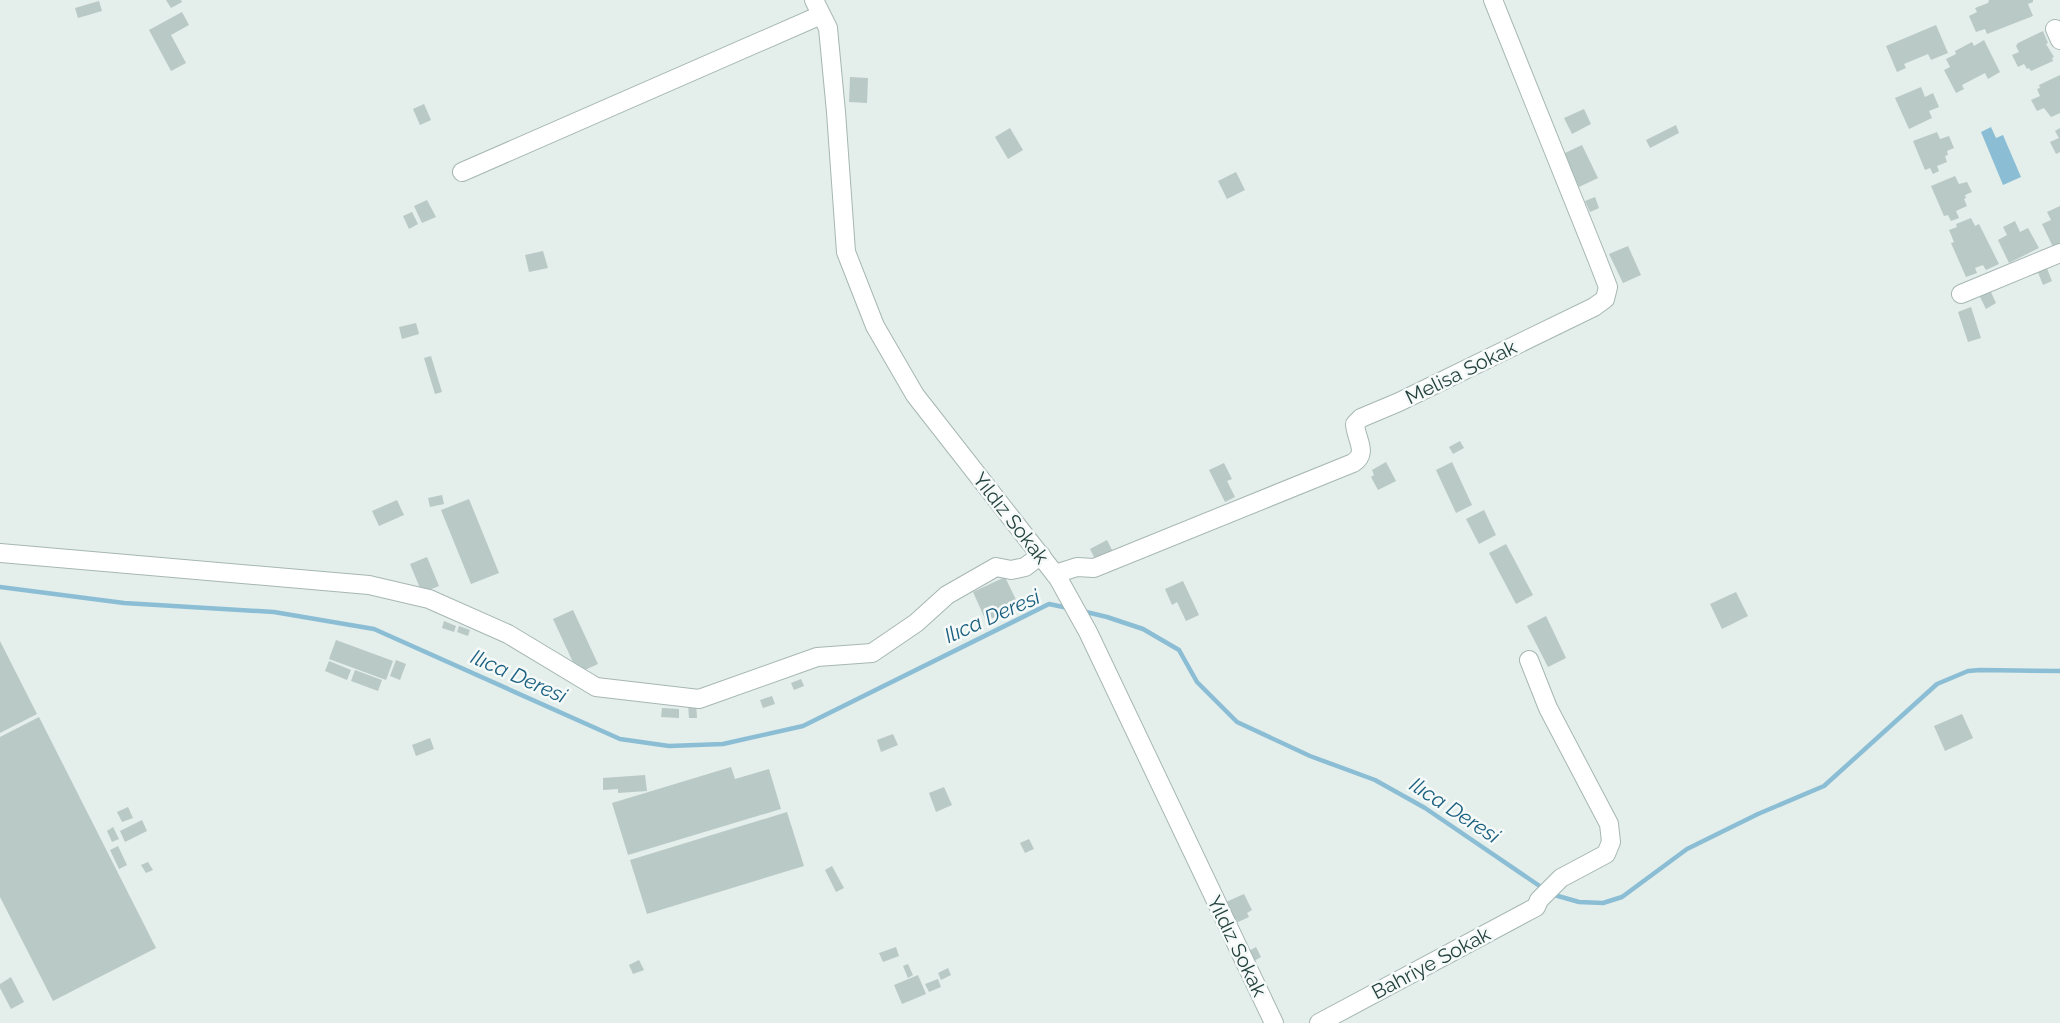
<svg xmlns="http://www.w3.org/2000/svg" width="2060" height="1023" font-family="Raleway,sans-serif">
  <rect width="100%" height="100%" fill="#e4eeeb"/>
  <path fill="#8bbed4" d="M1991,127L1996,138L2003,135L2021,177L2003,185L1981,132Z"/>
  <g fill="none" stroke-linecap="round" stroke-linejoin="round">
    <g stroke="#8bbed4" stroke-width="4.5">
      <path d="M0,587L124,603L274,612L374,629L620,739L669,746L723,744L803,726L1049,604L1068,608"/>
      <path d="M1082,611L1107,617L1143,629L1179,650L1197,682L1237,722L1310,756L1375,780L1425,808L1544,889"/>
      <path d="M1551,894L1579,902L1603,903L1622,897L1687,849L1758,814L1824,786L1937,684L1968,671L1980,670L2060,671"/>
    </g>
  </g>
  <g fill="#b9c9c5">
    <path d="M166,0H181L182,2L171,8Z"/>
    <path d="M2033,0V2L2028,4L2033,16L1987,34L1985,29L1976,32L1969,16L1977,12L1975,8L1988,3L1989,0Z"/>
    <path d="M99,1L102,11L78,18L75,8Z"/>
    <path d="M182,12L189,25L171,35L186,63L171,71L149,30Z"/>
    <path d="M1936,25L1948,53L1931,60L1928,54L1904,64L1906,68L1897,72L1886,46Z"/>
    <path d="M2043,31L2048,43L2046,44L2054,57L2052,58L2053,61L2031,71L2029,68L2027,69L2024,64L2018,67L2012,55L2019,52L2016,46L2018,43Z"/>
    <path d="M1984,40L2000,72L1988,79L1985,73L1962,85L1964,89L1956,93L1944,70L1950,67L1946,59L1956,54L1955,51L1972,42L1974,46Z"/>
    <path d="M2060,75V113L2051,117L2044,108L2037,111L2031,100L2040,96L2037,89L2040,88L2039,85Z"/>
    <path d="M850,77L868,78L867,103L849,102Z"/>
    <path d="M1921,87L1925,97L1933,93L1939,107L1929,111L1932,118L1909,129L1895,98Z"/>
    <path d="M424,104L431,120L420,125L413,109Z"/>
    <path d="M1584,109L1591,124L1572,134L1564,118Z"/>
    <path d="M1676,125L1679,133L1650,148L1646,140Z"/>
    <path d="M1010,128L1023,150L1008,159L995,137Z"/>
    <path d="M2060,128V152L2056,154L2050,142L2059,138L2055,131Z"/>
    <path d="M1937,132L1940,139L1949,136L1954,148L1947,151L1948,155L1945,156L1947,162L1937,166L1939,171L1933,174L1930,168L1925,170L1913,141Z"/>
    <path d="M1582,145L1598,178L1579,187L1563,154Z"/>
    <path d="M1236,172L1245,190L1227,199L1218,181Z"/>
    <path d="M1955,176L1959,184L1967,182L1972,192L1965,195L1966,198L1964,199L1967,206L1956,211L1959,218L1951,221L1948,215L1944,216L1931,186Z"/>
    <path d="M1595,197L1599,208L1590,212L1585,201Z"/>
    <path d="M427,200L436,217L422,223L414,206Z"/>
    <path d="M2060,206V244L2053,247L2042,224L2051,220L2047,212Z"/>
    <path d="M412,212L418,224L409,229L403,216Z"/>
    <path d="M1971,218L1975,226L1979,224L1999,264L1986,270L1983,265L1975,268L1977,273L1966,277L1951,243L1954,242L1949,230L1957,227L1956,224Z"/>
    <path d="M2015,221L2020,232L2028,228L2039,248L2009,263L1998,240L2007,235L2003,227Z"/>
    <path d="M1628,246L1641,275L1623,283L1609,254Z"/>
    <path d="M543,251L548,268L529,272L525,255Z"/>
    <path d="M2046,266L2052,281L2043,285L2037,270Z"/>
    <path d="M1990,290L1996,303L1986,309L1979,295Z"/>
    <path d="M1971,307L1981,338L1968,342L1958,312Z"/>
    <path d="M416,323L419,334L402,339L399,327Z"/>
    <path d="M431,356L442,392L435,394L424,358Z"/>
    <path d="M1460,441L1464,448L1453,454L1449,447Z"/>
    <path d="M1386,462L1396,481L1378,490L1371,477L1374,475L1372,470Z"/>
    <path d="M1452,462L1472,505L1456,513L1436,470Z"/>
    <path d="M1224,463L1232,479L1227,481L1235,497L1225,502L1209,470Z"/>
    <path d="M442,495L444,504L430,507L428,498Z"/>
    <path d="M469,499L499,573L471,584L441,510Z"/>
    <path d="M397,500L404,515L379,526L372,511Z"/>
    <path d="M1484,510L1496,535L1479,544L1466,519Z"/>
    <path d="M1107,540L1114,554L1097,563L1090,549Z"/>
    <path d="M1506,544L1533,595L1516,604L1489,553Z"/>
    <path d="M427,557L439,586L422,593L410,564Z"/>
    <path d="M1005,577L1019,606L986,621L973,592Z"/>
    <path d="M1183,581L1199,615L1186,621L1177,602L1172,605L1165,589Z"/>
    <path d="M1736,592L1748,616L1722,629L1710,604Z"/>
    <path d="M573,610L598,664L578,673L553,619Z"/>
    <path d="M1546,616L1566,658L1548,667L1527,626Z"/>
    <path d="M444,621L456,626L454,632L442,628Z"/>
    <path d="M459,626L470,630L468,636L457,632Z"/>
    <path d="M336,640L393,661L386,680L329,659Z"/>
    <path d="M0,641L37,714L0,733Z"/>
    <path d="M396,660L406,664L400,680L390,676Z"/>
    <path d="M329,661L351,670L347,680L325,671Z"/>
    <path d="M355,670L382,680L378,691L351,681Z"/>
    <path d="M801,679L804,686L794,690L791,683Z"/>
    <path d="M772,696L775,704L763,708L760,700Z"/>
    <path d="M696,703L697,718H689L688,704Z"/>
    <path d="M662,708L679,709V718L661,717Z"/>
    <path d="M1962,714L1973,738L1945,751L1934,726Z"/>
    <path d="M39,717L156,948L53,1001L0,897V737Z"/>
    <path d="M893,734L898,745L881,752L877,740Z"/>
    <path d="M430,738L434,749L416,756L412,745Z"/>
    <path d="M731,767L735,779L769,769L781,809L628,855L612,803Z"/>
    <path d="M645,775L647,791L618,793V789L603,790V778Z"/>
    <path d="M944,787L952,805L936,812L929,793Z"/>
    <path d="M128,807L133,818L122,822L117,812Z"/>
    <path d="M787,812L804,866L647,914L630,860Z"/>
    <path d="M142,820L147,831L125,842L120,831Z"/>
    <path d="M113,827L119,839L112,842L107,831Z"/>
    <path d="M1029,839L1034,849L1025,853L1020,843Z"/>
    <path d="M118,846L127,865L119,869L110,850Z"/>
    <path d="M148,862L153,870L146,873L141,865Z"/>
    <path d="M832,866L844,888L836,892L825,870Z"/>
    <path d="M1244,894L1252,910L1247,913L1249,917L1236,923L1226,902Z"/>
    <path d="M896,947L899,956L883,962L879,953Z"/>
    <path d="M1256,947L1261,957L1254,961L1249,951Z"/>
    <path d="M639,960L644,970L633,974L629,965Z"/>
    <path d="M908,964L913,975L908,978L903,966Z"/>
    <path d="M948,968L951,975L941,980L938,973Z"/>
    <path d="M918,975L926,994L902,1004L894,985Z"/>
    <path d="M11,977L24,1002L11,1009L0,988V984Z"/>
    <path d="M938,979L941,987L929,992L925,984Z"/>
  </g>
  <g fill="none" stroke-linecap="round" stroke-linejoin="round">
    <defs>
      <g id="minor">
        <path d="M814,0L828,28L836,112L846,252L875,326L915,395L1058,578L1088,632L1274,1023"/>
        <path d="M2055,29L2060,40"/>
        <path d="M462,172L821,15"/>
        <path d="M1961,294L2060,253"/>
        <path d="M0,553L369,585L429,599L508,634L596,687L699,699L817,657L872,653L916,623L947,595L996,567L1011,570L1025,567L1041,555"/>
        <path d="M1055,574L1077,567L1094,568L1353,463C1369,453 1356,440 1355,424L1361,418L1399,402L1594,307L1605,299L1608,287L1596,256L1493,0"/>
        <path d="M1319,1023L1536,907L1539,900L1561,878L1606,854L1611,842L1609,824L1548,708L1529,660"/>
      </g>
    </defs>
    <use href="#minor" stroke="#a6b7b3" stroke-width="20"/>
    <use href="#minor" stroke="#fff" stroke-width="18"/>
  </g>
  <g text-anchor="middle" dominant-baseline="central" stroke-width="5" stroke-linejoin="round" paint-order="stroke">
    <g font-size="20" fill="#23413d" stroke="#f5faf9">
      <text transform="translate(1461 372) rotate(-26)">Melisa Sokak</text>
      <text transform="translate(1011 518) rotate(52)">Yıldız Sokak</text>
      <text transform="translate(1237 946) rotate(64)">Yıldız Sokak</text>
      <text transform="translate(1431 963) rotate(-28)">Bahriye Sokak</text>
    </g>
    <g font-size="21" font-style="italic" fill="#1a5f7f" stroke="#f5faf9">
      <text transform="translate(992 616) rotate(-24)">Ilıca Deresi</text>
      <text transform="translate(519 676) rotate(24)">Ilıca Deresi</text>
      <text transform="translate(1455 810) rotate(33)">Ilıca Deresi</text>
    </g>
  </g>
</svg>
